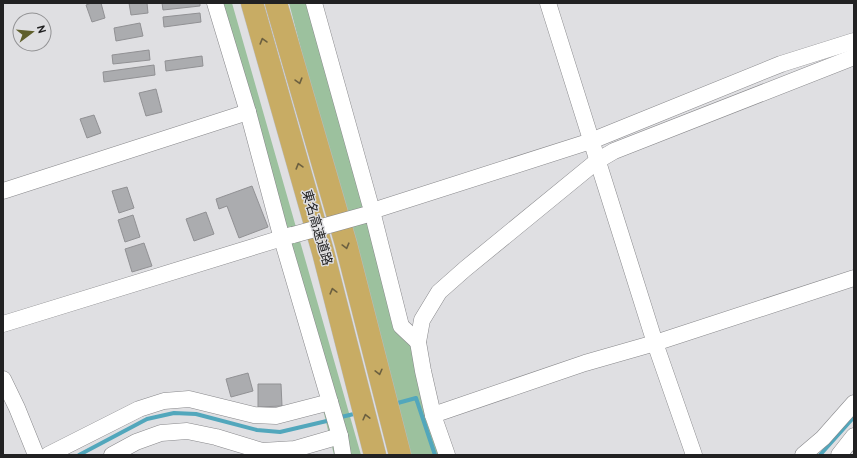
<svg xmlns="http://www.w3.org/2000/svg" width="857" height="458" font-family="Overpass,'Noto Sans JP',sans-serif">
  <rect width="100%" height="100%" fill="#dfdfe2"/>
  <g fill="#9cc19e">
    <path d="M214,3H232L361,455H334L282,239Z"/>
    <path d="M289,3H313L401,326L418,342L441,455H406Z"/>
  </g>
  <g fill="none" stroke-linecap="round" stroke-linejoin="round">
    <g stroke="#52a7bc" stroke-width="4">
      <path d="M394,404L416,398L435,455"/>
      <path d="M337,418L358,413"/>
      <path d="M79,455L147,419L174,413L196,414L257,430L280,432L331,420"/>
      <path d="M820,455L854,417"/>
    </g>
  </g>
  <g fill="#abacaf" stroke="#919194">
    <path d="M91,3H101L105,18L92,22L86,5Z"/>
    <path d="M129,3H147L148,13L131,15Z"/>
    <path d="M162,3H200V6L163,10Z"/>
    <path d="M200,13L201,22L164,27L163,17Z"/>
    <path d="M140,23L143,36L116,41L114,28Z"/>
    <path d="M149,50L150,60L113,64L112,55Z"/>
    <path d="M202,56L203,66L166,71L165,61Z"/>
    <path d="M154,65L155,75L104,82L103,72Z"/>
    <path d="M156,89L162,112L146,116L139,93Z"/>
    <path d="M94,115L101,133L87,138L80,119Z"/>
    <path d="M252,186L268,227L239,238L227,206L219,209L216,199Z"/>
    <path d="M127,187L134,208L119,213L112,191Z"/>
    <path d="M206,212L214,234L194,241L186,219Z"/>
    <path d="M133,215L140,237L125,242L118,220Z"/>
    <path d="M144,243L152,266L132,272L125,249Z"/>
    <path d="M248,373L253,391L231,397L226,379Z"/>
    <path d="M258,384H281L282,406L258,407Z"/>
  </g>
  <g fill="none" stroke-linecap="round" stroke-linejoin="round">
    <defs>
      <g id="minor">
        <path d="M215,3L248,112L282,239L340,436L343,455"/>
        <path d="M314,3L372,211L401,326L418,342"/>
        <path d="M548,3L655,343L694,455"/>
        <path d="M3,191L248,112"/>
        <path d="M365,215L372,211L591,141L781,64L854,41"/>
        <path d="M3,324L292,235"/>
        <path d="M3,379L17,408L36,455"/>
        <path d="M433,415L585,363L655,343L854,278"/>
        <path d="M48,455L139,409L164,401L189,399L254,415L276,416L330,402"/>
        <path d="M112,455L136,442L161,433L187,431L216,437L262,451L295,449L340,436"/>
        <path d="M447,455L433,415L423,371L418,342L422,320L439,292L465,269L597,161L614,151L854,57"/>
        <path d="M803,455L823,438L854,403"/>
        <path d="M839,455L854,436"/>
      </g>
      <g id="highway">
        <path d="M252,3L323,252L375,455"/>
        <path d="M276,3L346,244L400,455"/>
      </g>
    </defs>
    <use href="#minor" stroke="#88888b" stroke-width="17"/>
    <use href="#highway" stroke="#bcbcbd" stroke-width="23"/>
    <use href="#minor" stroke="#fff" stroke-width="16"/>
    <use href="#highway" stroke="#c8ac64" stroke-width="22"/>
    <defs>
      <path id="minor-bridge" d="M293,235L365,215"/>
    </defs>
    <use href="#minor-bridge" stroke="#88888b" stroke-width="17" stroke-linecap="butt"/>
    <use href="#minor-bridge" stroke="#fff" stroke-width="16"/>
  </g>
  <defs><path id="oneway-chevron" d="M-2-3.5L2.5 0L-2 3.5" fill="none" stroke-width="1.6" stroke-linecap="round" stroke-linejoin="round"/></defs>
  <g stroke="#6c6040">
    <use href="#oneway-chevron" transform="translate(263 41) rotate(-106)"/>
    <use href="#oneway-chevron" transform="translate(299 81) rotate(74)"/>
    <use href="#oneway-chevron" transform="translate(299 166) rotate(-106)"/>
    <use href="#oneway-chevron" transform="translate(346 246) rotate(75)"/>
    <use href="#oneway-chevron" transform="translate(333 291) rotate(-105)"/>
    <use href="#oneway-chevron" transform="translate(379 372) rotate(76)"/>
    <use href="#oneway-chevron" transform="translate(366 417) rotate(-104)"/>
  </g>
  <g text-anchor="middle" dominant-baseline="central" stroke-width="3" stroke-linejoin="round" paint-order="stroke">
    <g font-size="13" fill="#212122" stroke="#dfdfe2">
      <text transform="translate(316 228) rotate(74)">東名高速道路</text>
    </g>
  </g>
  <rect width="857" height="458" fill="none" stroke="#212122" stroke-width="8"/>
  <g transform="translate(32 32) rotate(74)"><circle r="19" fill="#dfdfe2" stroke="#939395"/>
  <path d="M0-3L7 15L0 10L-7 15Z" fill="#5f5f2c"/>
  <text y="-6" font-size="11" font-weight="bold" text-anchor="middle" fill="#212122">N</text>
  </g>
</svg>
